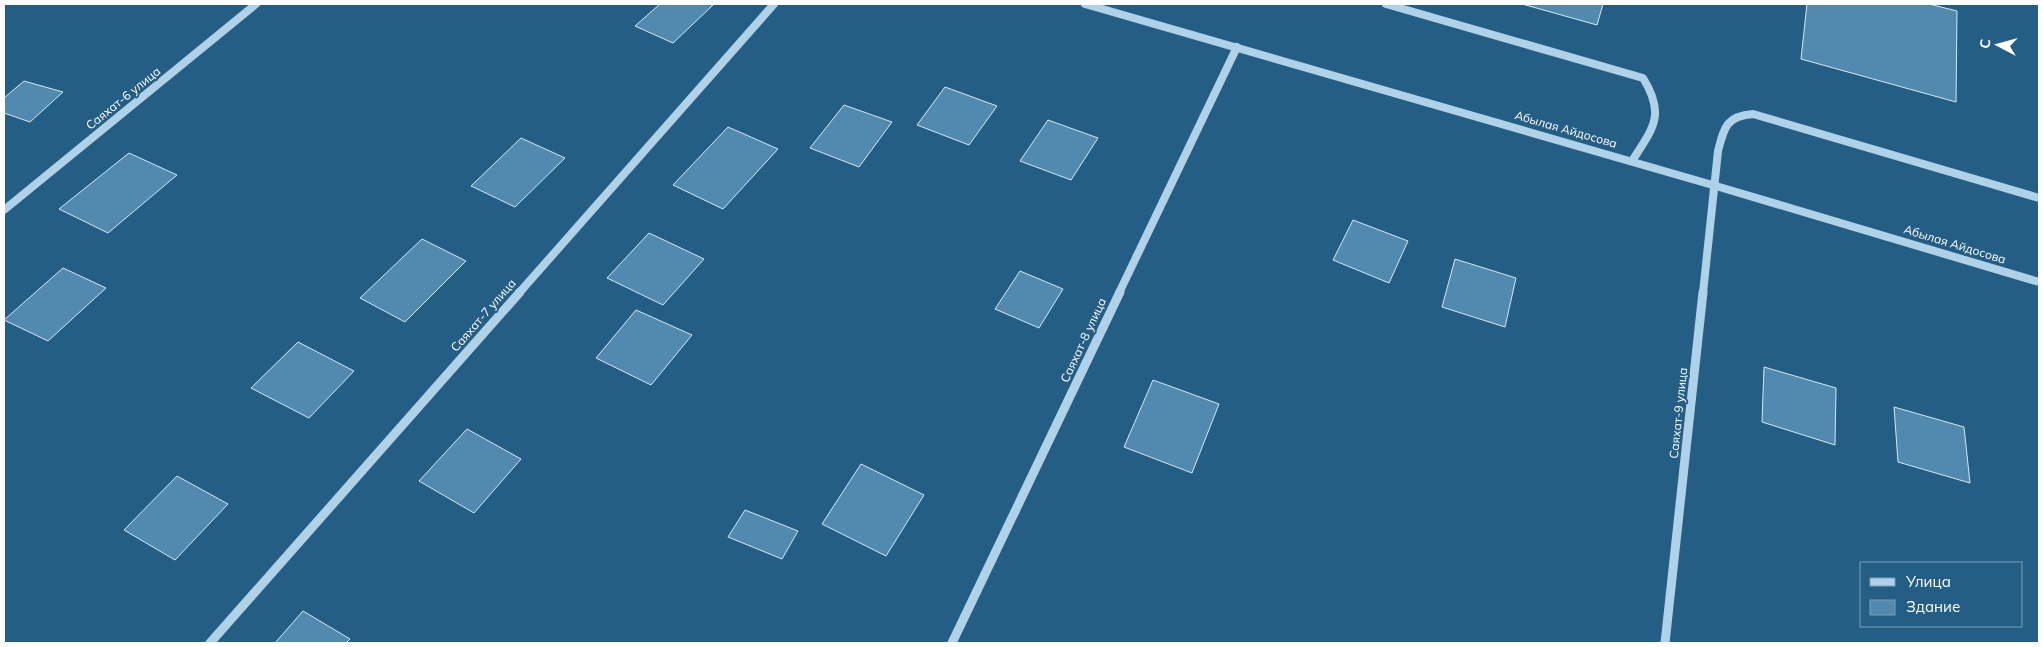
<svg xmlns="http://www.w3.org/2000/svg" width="2043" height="647" font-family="Mulish,sans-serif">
  <rect width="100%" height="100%" fill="#255e85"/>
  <g fill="#528aaf" stroke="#d3e9f6">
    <path d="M660,4H709L713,5L673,43L635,26Z"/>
    <path d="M1522,4H1603L1597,25Z"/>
    <path d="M1807,4H1929L1957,11L1956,102L1801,59Z"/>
    <path d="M24,81L63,92L30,122L4,113V98Z"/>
    <path d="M945,87L997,106L969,145L917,125Z"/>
    <path d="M844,105L892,122L859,167L810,148Z"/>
    <path d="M1048,120L1098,138L1071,180L1020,161Z"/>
    <path d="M728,127L778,149L723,209L673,185Z"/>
    <path d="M521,138L565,158L515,207L471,186Z"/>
    <path d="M129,153L177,175L108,233L59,209Z"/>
    <path d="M1353,220L1408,241L1389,283L1333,260Z"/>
    <path d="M649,233L704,259L663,305L607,278Z"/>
    <path d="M422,239L466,261L405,322L360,298Z"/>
    <path d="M1455,259L1516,278L1505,327L1442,307Z"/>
    <path d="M63,268L106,288L48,341L4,320Z"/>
    <path d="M1020,271L1063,289L1039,328L995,309Z"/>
    <path d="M636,310L692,335L651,385L596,358Z"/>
    <path d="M298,342L354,371L309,418L251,388Z"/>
    <path d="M1764,367L1836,388L1835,445L1762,422Z"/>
    <path d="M1153,380L1219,404L1192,473L1124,447Z"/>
    <path d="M1894,407L1964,427L1970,483L1898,462Z"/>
    <path d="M467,429L521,459L474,513L419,481Z"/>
    <path d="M861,464L924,495L886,556L822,524Z"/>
    <path d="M177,476L228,504L175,560L124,530Z"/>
    <path d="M745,510L798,531L782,559L728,537Z"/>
    <path d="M303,611L350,639L346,643H275Z"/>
  </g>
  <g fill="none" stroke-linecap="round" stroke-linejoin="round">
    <g stroke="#afd2e8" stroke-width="8">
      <path d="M1085,4L1716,186L2039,282"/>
      <path d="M1386,4L1643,78C1666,115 1653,128 1632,161"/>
      <path d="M4,210L256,4"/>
      <path d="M519,293L774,4"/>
      <path d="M1119,293L1237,47"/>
      <path d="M1703,293L1718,151C1724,128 1726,116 1753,114L2039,198"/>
    </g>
    <g stroke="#afd2e8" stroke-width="9">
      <path d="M210,643L520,292"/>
      <path d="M952,643L1120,292"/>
      <path d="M1665,643L1703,292"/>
    </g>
  </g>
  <g text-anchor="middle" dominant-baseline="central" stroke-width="4" stroke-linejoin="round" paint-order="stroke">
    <g font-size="12" fill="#fff" stroke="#255e85">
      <text transform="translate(123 98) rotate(-39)">Саяхат-6 улица</text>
      <text transform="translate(1566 129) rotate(16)">Абылая Айдосова</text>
      <text transform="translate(1955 244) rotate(17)">Абылая Айдосова</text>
      <text transform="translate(483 315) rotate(-49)">Саяхат-7 улица</text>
      <text transform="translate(1083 340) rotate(-65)">Саяхат-8 улица</text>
      <text transform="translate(1678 413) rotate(-84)">Саяхат-9 улица</text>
    </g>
  </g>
  <rect width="2043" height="647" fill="none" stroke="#ffffff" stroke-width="10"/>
  <rect x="1860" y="562" width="162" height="65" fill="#255e85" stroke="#7c9eb6"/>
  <rect x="1870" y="578" width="25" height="8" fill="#afd2e8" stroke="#7c9eb6"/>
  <text x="1906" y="587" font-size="15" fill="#ffffff">Улица</text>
  <rect x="1870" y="600" width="25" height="15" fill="#528aaf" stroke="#7c9eb6"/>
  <text x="1906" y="612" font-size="15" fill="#ffffff">Здание</text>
  <g transform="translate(1998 45) rotate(276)" stroke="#255e85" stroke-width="4" paint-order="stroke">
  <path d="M0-4L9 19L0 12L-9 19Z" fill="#ffffff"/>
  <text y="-8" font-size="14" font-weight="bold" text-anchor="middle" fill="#ffffff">С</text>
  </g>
</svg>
